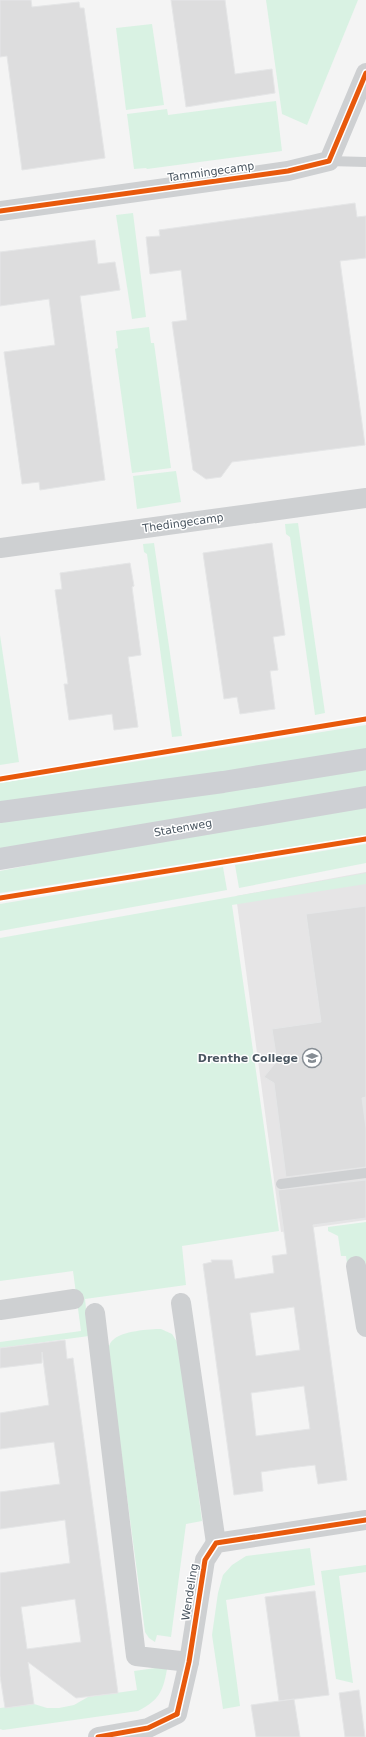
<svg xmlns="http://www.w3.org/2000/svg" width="366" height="1737" font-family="'DejaVu Sans',sans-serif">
  <rect width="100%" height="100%" fill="#f4f4f4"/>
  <path fill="#e6e5e6" d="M366,872V1220L281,1232L236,896Z"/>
  <g fill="#d9f2e3">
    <path d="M266,0H358L307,125L282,114Z"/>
    <path d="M152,24L164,105L126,110L116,28Z"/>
    <path d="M276,101L282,151L147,169L146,168L134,169L127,114L167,109L168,115Z"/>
    <path d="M133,213L146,317L132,319L116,215Z"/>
    <path d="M149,327L151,343H154L171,468L132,473L115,349L118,348L116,331Z"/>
    <path d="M176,471L181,502L137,509L133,476Z"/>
    <path d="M298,523L325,713L315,715L290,537L286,534L285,524Z"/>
    <path d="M154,543L182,736L172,737L147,554L144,552L143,544Z"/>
    <path d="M0,635L19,762L0,765Z"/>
    <path d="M366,725V751L0,805V783Z"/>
    <path d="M366,765V789L0,851V817Z"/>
    <path d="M366,804V835L0,893V871L214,828Z"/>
    <path d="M366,844V863L239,888L235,865Z"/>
    <path d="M223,867L227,890L0,931V904Z"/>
    <path d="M366,873V884L232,905L279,1231L182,1246L186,1285L85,1299L89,1336L0,1348V1342L81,1331L73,1271L0,1281V938Z"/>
    <path d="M366,1222V1287L347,1263L346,1256H341L338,1236L328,1231V1227Z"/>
    <path d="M161,1329L172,1334L179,1345L202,1521L186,1524L171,1637L157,1635L155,1642L149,1638L145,1632L108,1354C108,1349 109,1343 113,1340C121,1331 150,1329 161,1329Z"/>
    <path d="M310,1548L315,1585L226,1600L240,1706L223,1709L212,1635L218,1593L223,1575L232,1565L246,1556Z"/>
    <path d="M366,1565V1572L339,1576L353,1683L336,1679L321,1571Z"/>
    <path d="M163,1667L167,1669C163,1692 159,1700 138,1711L3,1730L0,1729V1708L34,1704L47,1708H59L74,1705L88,1697L137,1690L134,1671Z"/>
  </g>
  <g fill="#ddddde" stroke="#e5e6e7" fill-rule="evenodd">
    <path d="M0,0H31L32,7L79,2L80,8H84L105,158L22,170L7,56L0,57Z"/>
    <path d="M171,0H225L235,74L272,69L275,93L186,107Z"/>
    <path d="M355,203L357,217L366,216V258L340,261L365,445L232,462L221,477L206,479L193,470L172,322L187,320L181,270L150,274L146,237L160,236L159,230Z"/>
    <path d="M95,240L98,264L115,262L120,290L80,296L105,480L40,490L39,482L22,484L4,352L55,345L49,299L0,306V252Z"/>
    <path d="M272,543L285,635L273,637L278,670L270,671L275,709L240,714L237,697L224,699L203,553Z"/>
    <path d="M130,563L134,586L132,587L141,655L128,657L138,727L114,730L112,714L69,720L64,684H68L55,590L62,589L60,573Z"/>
    <path d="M366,906V1097L362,1098L366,1128V1167L286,1177L274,1083L264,1077L277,1061L272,1029L321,1022L306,914Z"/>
    <path d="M366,1180V1218L313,1225L347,1480L318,1484L315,1465L288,1468L261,1472L263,1491L234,1495L203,1264L212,1262L211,1260H232L235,1279L274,1273L272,1256L287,1254L278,1190ZM294,1307L300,1350L256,1356L250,1313ZM304,1386L310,1429L256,1436L251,1393Z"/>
    <path d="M65,1340L67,1359L73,1358L118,1693L76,1698L28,1662L34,1704L5,1708L0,1676V1573L70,1563L65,1520L0,1529V1492L60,1484L54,1442L0,1449V1413L49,1405L42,1352V1363L0,1368V1348ZM75,1599L81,1642L27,1649L21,1607Z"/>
    <path d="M315,1591L329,1695L279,1701L265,1597Z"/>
    <path d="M359,1690L365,1737H345L339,1693Z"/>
    <path d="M294,1699L300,1737H256L251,1705Z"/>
  </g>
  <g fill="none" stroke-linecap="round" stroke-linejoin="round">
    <g stroke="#ced0d2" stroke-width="10">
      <path d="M329,161L366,162"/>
      <path d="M281,1184L366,1173"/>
    </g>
    <g stroke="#ced0d2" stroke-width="20">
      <path d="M0,211L288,171L329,161L366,73"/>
      <path d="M0,548L366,498"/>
      <path d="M356,1266L366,1327"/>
      <path d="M181,1303L216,1543"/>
      <path d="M0,1310L74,1299"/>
      <path d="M95,1313L136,1656L189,1662"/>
      <path d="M98,1737L148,1728L177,1714L189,1662L205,1560L216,1543L366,1520"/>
    </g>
    <g stroke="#ced0d4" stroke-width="22">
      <path d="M0,812L223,782L366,759"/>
      <path d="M0,859L366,797"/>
    </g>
    <defs>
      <g id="cycleway">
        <path d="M0,211L288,171L329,161L366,73"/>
        <path d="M0,779L366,719"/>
        <path d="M0,898L366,839"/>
        <path d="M177,1714L189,1662L205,1560L216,1543L366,1520"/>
        <path d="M98,1737L148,1728L177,1714"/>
      </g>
    </defs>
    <use href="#cycleway" stroke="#fff" stroke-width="8"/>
    <use href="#cycleway" stroke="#e8590c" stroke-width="5"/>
  </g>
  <defs>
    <symbol id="university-ring" viewBox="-11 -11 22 22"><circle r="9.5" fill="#fff" stroke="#868d94" stroke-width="1.5"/><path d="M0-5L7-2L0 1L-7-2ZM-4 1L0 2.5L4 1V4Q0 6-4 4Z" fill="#868d94"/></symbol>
  </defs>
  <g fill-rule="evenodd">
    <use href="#university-ring" x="301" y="1047" width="22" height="22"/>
  </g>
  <g text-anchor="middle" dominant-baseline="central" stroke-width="3" stroke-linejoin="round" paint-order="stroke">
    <g font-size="11" fill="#4a5661" stroke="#fff">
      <text transform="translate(211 172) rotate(-8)">Tammingecamp</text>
      <text transform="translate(183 523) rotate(-8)">Thedingecamp</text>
      <text transform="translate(183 828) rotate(-10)">Statenweg</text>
      <text transform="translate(190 1592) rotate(-81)">Wendeling</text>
    </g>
    <g font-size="11" font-weight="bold" fill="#4a5661" stroke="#fff" text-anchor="end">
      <text x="298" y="1058">Drenthe College</text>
    </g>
  </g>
</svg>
